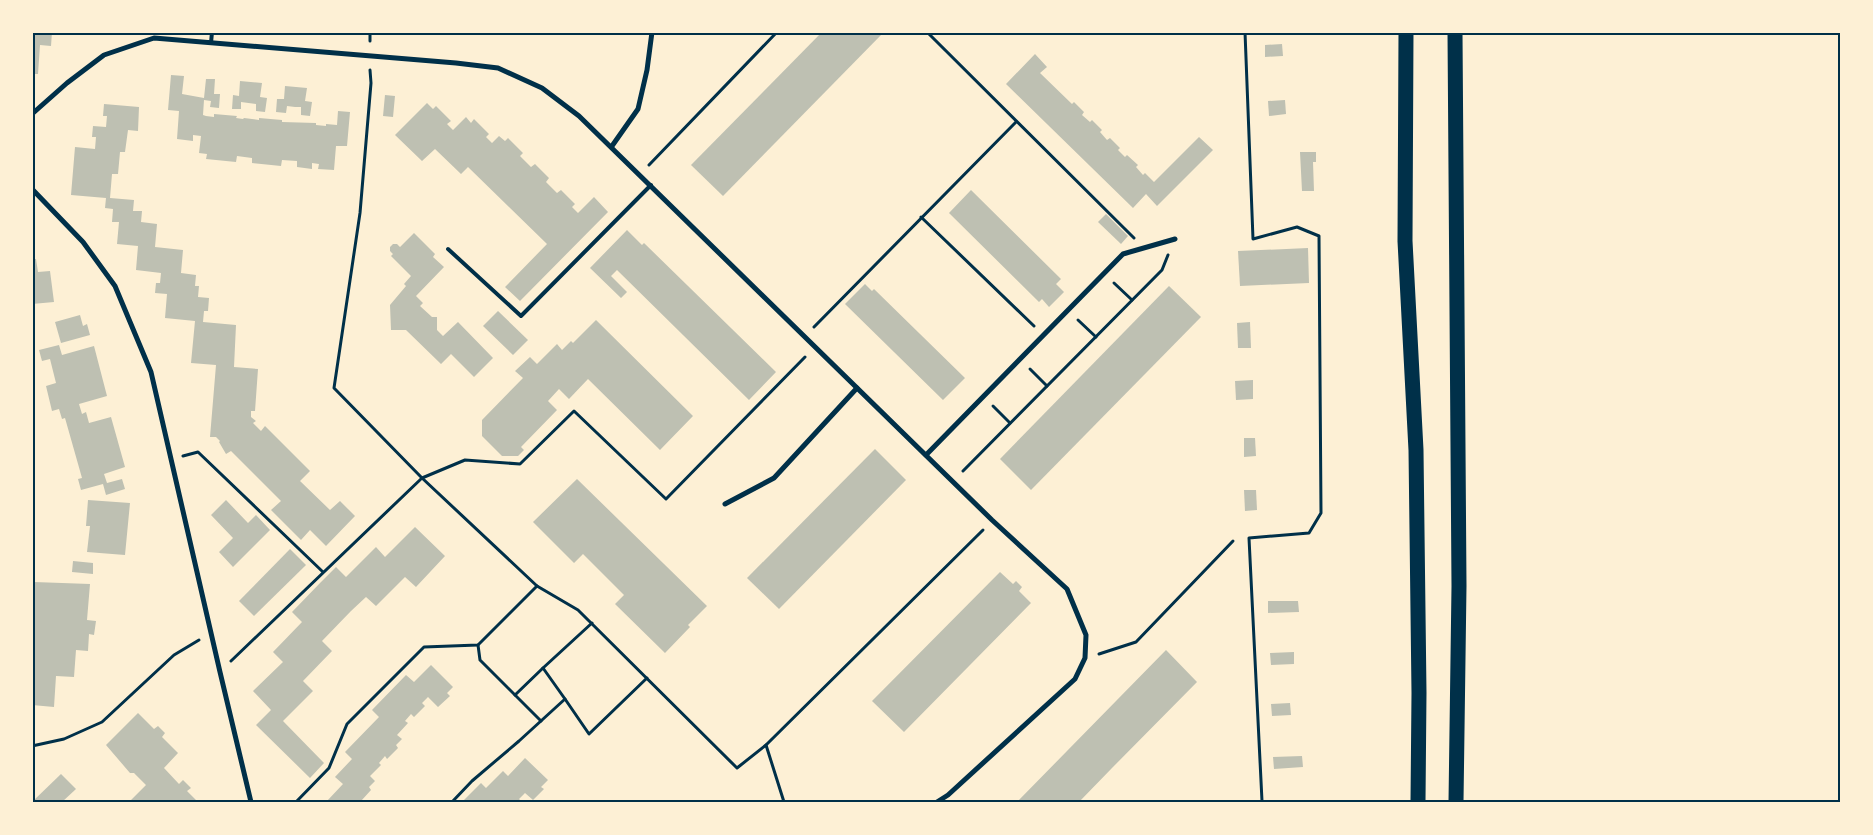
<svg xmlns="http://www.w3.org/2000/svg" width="1873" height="835" font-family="'Alegreya Sans',sans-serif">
  <rect width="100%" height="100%" fill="#fdf0d5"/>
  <g fill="#bec0b2">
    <path d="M32,32H52L51,46L40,45L38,74H32Z"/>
    <path d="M822,32H884L723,196L691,165Z"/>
    <path d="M1282,44L1283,56L1265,57V45Z"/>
    <path d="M1035,54L1047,67L1040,73L1072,104L1074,102L1084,112L1082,115L1090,122L1092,120L1102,130L1100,132L1107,140L1110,138L1120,148L1118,150L1125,157L1127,155L1138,165L1136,167L1143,175L1145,173L1154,182L1199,137L1213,150L1157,206L1146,194L1133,208L1006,84Z"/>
    <path d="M171,75L184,76L182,94L204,98L206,79H215L214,94H220L219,108L210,107L211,101L204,100L203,115L206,116L214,117V114L237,116L236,118L243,119L244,118L259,120V118L282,120V122L316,123V125L326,126V124L337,125L338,111L350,112L347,146H336L334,170L318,169L319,164L312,163V169L297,167V161L282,160L281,166L252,163V158L237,156L236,162L206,159L207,154L199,153L201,136L193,135V141L177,139L179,111L168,110Z"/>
    <path d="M240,81L262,83L260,97L267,98L265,112L256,111V104L241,102V109H232L233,95L239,96Z"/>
    <path d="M285,86L307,88L305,101L312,102L310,116L301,115V107H295L287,106L286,113L276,112L277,99H284Z"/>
    <path d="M385,95L395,96L393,117L383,116Z"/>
    <path d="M1285,100L1286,114L1269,116L1268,101Z"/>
    <path d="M427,103L433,109L436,106L451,121L447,124L453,130L466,117L471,123L474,119L489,134L486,137L492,143L499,136L505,141L508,138L523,153L520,156L531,167L535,164L549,178L546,182L557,193L561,190L575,204L572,207L578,213L594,197L608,212L520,301L505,287L547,244L468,167L461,174L435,149L422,161L395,135Z"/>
    <path d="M104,104L139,107L138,131L128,130L125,152H120L118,174H112L110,198L134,200L133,211H142L141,222L157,224L155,247L183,250L181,273L196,275L195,286H199L198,297L209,298L208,311H204L203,322L236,325L234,367L258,369L255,411H251V417L256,421L253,423L261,431L265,426L310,471L300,481L330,510L340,501L355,516L326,546L310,530L301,540L271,510L281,501L231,451L226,454L219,442L220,441L216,437H210L216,365L191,363L195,321L165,318L167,294L155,293L156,283H160L161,273L136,270L138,246L117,244L119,222H112L113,209L105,208L106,198L71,195L75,147L95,149L96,137H92L93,126L106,127L107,116H103Z"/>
    <path d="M1300,152H1316V162H1313L1314,191H1302Z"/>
    <path d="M971,190L1061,279L1056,284L1064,292L1049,307L1042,299L1039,302L949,213Z"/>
    <path d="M1106,214L1128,236L1121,244L1098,222Z"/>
    <path d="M627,230L642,245L644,243L776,372L749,400L617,270L611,276L627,292L621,298L590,268Z"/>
    <path d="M414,233L435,254L433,257L444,267L416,296L423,303L420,306L432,317H437V330L443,336L458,322L493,358L474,377L451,354L441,364L406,330H391L390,305L406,286L404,284L411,276L391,256L393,254L390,251V247L393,244H397L400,247Z"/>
    <path d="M1308,248L1309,283L1240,286L1238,251Z"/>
    <path d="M32,259H36L38,272L50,271L54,302L32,304Z"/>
    <path d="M865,284L872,291L874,289L965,378L943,400L845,304Z"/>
    <path d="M1169,286L1201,317L1031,490L1000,459Z"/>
    <path d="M498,311L528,340L513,355L483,326Z"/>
    <path d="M80,315L83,326L87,324L90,335L61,343L55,322Z"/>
    <path d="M596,320L693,416L660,450L588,379L569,399L559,389L548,401L557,410L521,447L524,450L518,456H502L482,436V420L523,378L515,371L530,357L537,364L557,344L562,350L571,341L573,343Z"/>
    <path d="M1250,322L1251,348H1238L1237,323Z"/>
    <path d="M59,345L62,355L94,346L107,396L79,404L82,414L86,412L89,423L111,417L125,467L104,474L107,483L122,479L125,489L106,495L103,484L81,490L78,479L82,478L65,418L62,419L59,409L52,411L46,386L56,383L50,359L42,361L39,350Z"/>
    <path d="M1253,380V399L1236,400L1235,381Z"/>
    <path d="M1244,438H1255L1256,456L1244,457Z"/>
    <path d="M875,449L906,480L779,609L747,578Z"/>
    <path d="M577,479L707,606L688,625L690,627L665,653L615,604L624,595L583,554L574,563L533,522Z"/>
    <path d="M1244,490H1256L1257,510L1245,511Z"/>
    <path d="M88,500L130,503L125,555L87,552L90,526H86Z"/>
    <path d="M226,500L248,523L256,515L270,530L233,567L219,552L233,538L211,515Z"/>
    <path d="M415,527L445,556L416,587L405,577L376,606L366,597L351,611L322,641L332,651L303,681L313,691L283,721L324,763L310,778L256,725L271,710L253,691L283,662L273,652L302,622L292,612L321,582L336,567L346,577L376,547L385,557Z"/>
    <path d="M290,549L306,565L254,616L239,601Z"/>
    <path d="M73,561L93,563V574L72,572Z"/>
    <path d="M1000,572L1013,584L1016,581L1022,587L1019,591L1031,603L904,732L872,701Z"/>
    <path d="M34,582L90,584L87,620L96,621L94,635L89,634L88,651L76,650L74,677L56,676L54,707L32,705Z"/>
    <path d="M1268,601H1298L1299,612L1268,613Z"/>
    <path d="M1166,650L1197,682L1112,768L1079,802H1017Z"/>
    <path d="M1294,652V664L1271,665L1270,653Z"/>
    <path d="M431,665L453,687L447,693L450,696L438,707L428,697L422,703L425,706L414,717L411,714L405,721L408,723L397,735L402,739L396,745L398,748L387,759L385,756L379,763L381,765L370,776L375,781L369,787L371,790L361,801L362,802H328L327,801L343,784L335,777L352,759L345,752L379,717L372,710L406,675L414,682Z"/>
    <path d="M1290,703L1291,715L1272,716L1271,704Z"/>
    <path d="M138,713L154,729L158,726L165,733L162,737L178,753L164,768L179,784L183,780L191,788L187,791L198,802H134L131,800L146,785L134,773H130L106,745Z"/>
    <path d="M1302,756L1303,767L1274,769L1273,757Z"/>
    <path d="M525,758L548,780L541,787L544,789L533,800L525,793L519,799L521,801L520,802H462L481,783L486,788L503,771L508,776Z"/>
    <path d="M61,774L76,789L62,802H32Z"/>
  </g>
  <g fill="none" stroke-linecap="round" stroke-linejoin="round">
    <g stroke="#003049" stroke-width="3">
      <path d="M927,32L1134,238"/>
      <path d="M1245,32L1253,239L1297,227L1319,236L1321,513L1309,533L1249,538L1262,801"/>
      <path d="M370,41V32"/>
      <path d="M370,70L371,83L360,213L334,388L422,478L537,586L578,610L737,768L766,745L784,802"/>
      <path d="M649,165L777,32"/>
      <path d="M921,217L1034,326"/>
      <path d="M1114,283L1132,300"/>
      <path d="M1078,320L1096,337"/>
      <path d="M814,327L1016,122"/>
      <path d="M1030,369L1047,386"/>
      <path d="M993,406L1010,423"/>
      <path d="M183,456L198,452L323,572"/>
      <path d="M963,471L1162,270L1168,255"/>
      <path d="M478,645L480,660L541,721"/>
      <path d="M1099,654L1136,642L1233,541"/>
      <path d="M231,661L422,478L465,460L520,464L574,411L666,499L805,357"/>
      <path d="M515,695L543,668"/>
      <path d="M565,699L589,734L647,678"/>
      <path d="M766,745L983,530"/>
      <path d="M32,746L64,739L102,722L174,655L199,640"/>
      <path d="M296,802L329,768L347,724L424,647L478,645L537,586"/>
      <path d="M452,802L472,781L519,741L565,699L543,668L592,623"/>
    </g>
    <g stroke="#003049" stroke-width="4">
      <path d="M211,43L212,32"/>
      <path d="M448,249L521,316L651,185"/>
    </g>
    <g stroke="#003049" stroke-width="5">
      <path d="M32,114L67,83L104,55L154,38L456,63L498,68L542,88L579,116L992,520L1067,589L1086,635L1085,658L1075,679L948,795L937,802"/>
      <path d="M612,146L638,109L647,70L652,32"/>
      <path d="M32,189L83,242L115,286L151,372L220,672L251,802"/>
      <path d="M926,455L1123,254L1175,239"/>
      <path d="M725,504L774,478L857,388"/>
    </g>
    <g stroke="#003049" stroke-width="15">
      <path d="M1406,32L1405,241L1416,450L1419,693L1418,802"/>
      <path d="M1455,32L1459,586L1456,802"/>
    </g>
  </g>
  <rect width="1873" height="835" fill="none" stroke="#fdf0d5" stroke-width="68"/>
  <rect x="34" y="34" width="1805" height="767" fill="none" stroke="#003049" stroke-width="2"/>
</svg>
